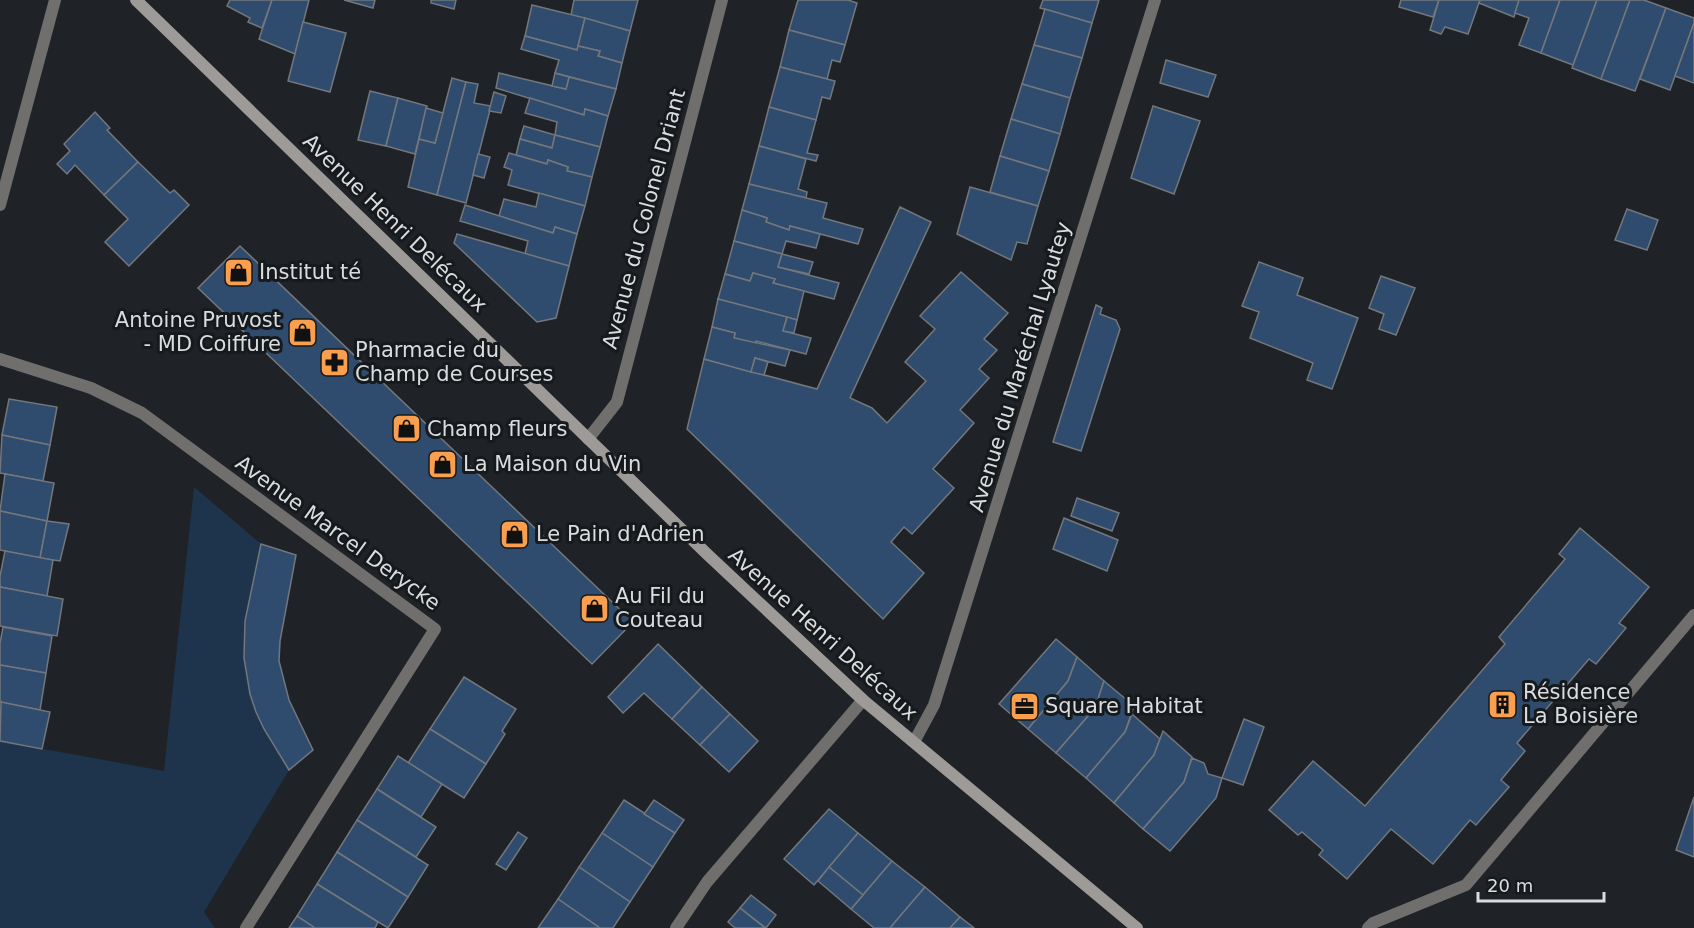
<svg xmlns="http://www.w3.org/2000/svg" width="1694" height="928" font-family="'DejaVu Sans',sans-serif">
  <rect width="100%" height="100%" fill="#1f2327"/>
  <path fill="#1e344d" d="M194,487L261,544C247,609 231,667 265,730C272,744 281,757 289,770L204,912L215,928H0V741L164,771Z"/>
  <g fill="#2f4c6e" stroke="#73777c" stroke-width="1.5">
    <path d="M230,0H272L262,28L248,22L250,18L227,6Z"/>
    <path d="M272,0H309L295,54L259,39Z"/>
    <path d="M344,0H375L373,8Z"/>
    <path d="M431,0H456L454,9L431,3Z"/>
    <path d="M574,0H638L630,31L571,15Z"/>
    <path d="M798,0H848L857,3L845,45L789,30Z"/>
    <path d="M1043,0H1099L1092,23L1040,8Z"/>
    <path d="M1401,0H1439L1433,17L1399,7Z"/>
    <path d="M1439,0H1480L1468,34L1445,27L1441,34L1430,30Z"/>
    <path d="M1480,0H1519L1514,17L1479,3Z"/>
    <path d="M1519,0H1560L1541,53L1519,45L1529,18L1515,13Z"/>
    <path d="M1560,0H1597L1573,65L1541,53Z"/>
    <path d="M1597,0H1630L1601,79L1572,68Z"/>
    <path d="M1630,0H1644L1666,8L1635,91L1601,79Z"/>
    <path d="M532,5L585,18L577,50L525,36Z"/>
    <path d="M1666,8L1694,18V23L1670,90L1640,79Z"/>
    <path d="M1045,9L1092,23L1082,58L1034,45Z"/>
    <path d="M585,18L630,31L622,63L598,56L600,51L578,46Z"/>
    <path d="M303,22L346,33L330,92L288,81Z"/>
    <path d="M1694,23V83L1675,76Z"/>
    <path d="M789,30L845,45L840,62L832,60L827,79L780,67Z"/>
    <path d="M525,36L577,50L578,46L600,51L598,56L622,63L616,89L555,73L559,60L521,49Z"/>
    <path d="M1034,45L1082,58L1070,98L1022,84Z"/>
    <path d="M1166,60L1216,75L1208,97L1160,83Z"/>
    <path d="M780,67L835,81L830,99L822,97L816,120L769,107Z"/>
    <path d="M499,73L566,89L569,77L616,89L608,116L585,109L584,115L496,88Z"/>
    <path d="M555,73L569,77L566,89L552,86Z"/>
    <path d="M452,78L466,82L437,195L408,187L419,139L435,143Z"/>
    <path d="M466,82L478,84L474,103L491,106L466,203L437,195Z"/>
    <path d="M1022,84L1070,98L1060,134L1011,119Z"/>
    <path d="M370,91L398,98L386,146L358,140Z"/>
    <path d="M494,92L506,96L501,113L489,111Z"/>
    <path d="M398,98L427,106L415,154L386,146Z"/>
    <path d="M530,98L584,115L585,109L608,116L600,147L555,135L557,122L525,113Z"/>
    <path d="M1153,106L1200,121L1174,194L1131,178Z"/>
    <path d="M769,107L816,120L807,153L818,155L816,161L759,146Z"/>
    <path d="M426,108L443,113L435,143L419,139Z"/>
    <path d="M95,112L110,128L107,130L138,162L104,195L75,165L67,174L57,164L70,151L64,144Z"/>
    <path d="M1011,119L1060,134L1049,171L1000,156Z"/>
    <path d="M524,126L555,135L552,148L520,139Z"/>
    <path d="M555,135L600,147L592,177L567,171L568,167L548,160L547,164L516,155L520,139L552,148Z"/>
    <path d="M759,146L806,159L798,189L807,192L806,198L749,184Z"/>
    <path d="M509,153L547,164L548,160L568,167L567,171L592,177L585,206L508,185L512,170L504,167Z"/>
    <path d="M478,154L490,157L484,178L473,175Z"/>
    <path d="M1000,156L1049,171L1038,206L990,192Z"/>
    <path d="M138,162L170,193L174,190L189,205L129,266L105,242L128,219L104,195Z"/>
    <path d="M749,184L827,203L823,218L863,229L858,244L790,226L789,230L766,222L767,218L742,210Z"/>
    <path d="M970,187L1038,206L1027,244L1017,242L1011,260L957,234Z"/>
    <path d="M539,193L585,206L577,234L555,227L553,233L499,216L504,199L536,207Z"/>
    <path d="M465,205L553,233L555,227L577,234L569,266L525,254L528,241L460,221Z"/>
    <path d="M900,207L931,222L850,398L872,408L887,423L926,381L905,362L935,329L920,316L961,272L1008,313L984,339L997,350L979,369L989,378L960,410L974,423L933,469L954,488L912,534L904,527L891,542L924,573L883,619L687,429L704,359L817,389Z"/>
    <path d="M1627,209L1658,220L1647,250L1615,240Z"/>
    <path d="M742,210L767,218L766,222L789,230L790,226L820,234L816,248L786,241L782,254L734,241Z"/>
    <path d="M457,234L569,266L556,318L537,322L454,243Z"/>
    <path d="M734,241L782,254L778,267L839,283L834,299L773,283L775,279L753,273L750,281L725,274Z"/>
    <path d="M240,246L633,622L592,664L198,288Z"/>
    <path d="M782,254L813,262L809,274L778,267Z"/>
    <path d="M1259,262L1303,278L1297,295L1358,318L1332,389L1307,380L1313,363L1250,338L1259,312L1242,306Z"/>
    <path d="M753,273L775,279L773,283L804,291L797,320L718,299L725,274L750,281Z"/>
    <path d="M1381,276L1415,288L1396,335L1379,329L1384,314L1369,308Z"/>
    <path d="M718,299L787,317L783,331L811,338L806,354L756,341V344L734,338L735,333L712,327Z"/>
    <path d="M1096,305L1102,308L1100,314L1116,320L1120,329L1081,451L1053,442Z"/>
    <path d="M787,317L797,320L794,333L783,331Z"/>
    <path d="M712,327L735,333L734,338L790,350L785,366L755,358L751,372L704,359Z"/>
    <path d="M755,358L768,362L764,375L751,372Z"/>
    <path d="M9,399L57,407L50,445L2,435Z"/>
    <path d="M2,435L50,445L43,481L0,473Z"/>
    <path d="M5,474L54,483L47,521L0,511Z"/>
    <path d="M1077,498L1119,513L1112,531L1071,516Z"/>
    <path d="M0,511L47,521L40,558L0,550Z"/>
    <path d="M1064,518L1118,540L1107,571L1053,549Z"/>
    <path d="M47,521L69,524L60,561L40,558Z"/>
    <path d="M1580,528L1649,587L1619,623L1626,628L1596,664L1589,659L1517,743L1525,751L1501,780L1509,787L1476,825L1470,820L1433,864L1391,829L1347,879L1319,855L1323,850L1302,832L1298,835L1269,810L1313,761L1365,806L1505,644L1499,637L1565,559L1559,554Z"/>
    <path d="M261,544L296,555L280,641L279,661L289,700L313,750L289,770L264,729L256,712L250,694L244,658L245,621Z"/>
    <path d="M5,551L53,560L47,596L0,587V576Z"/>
    <path d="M0,587L63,599L57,636L0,626Z"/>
    <path d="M3,627L52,636L46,673L0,665V643Z"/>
    <path d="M1056,639L1077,657L1068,681L1028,729L999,704Z"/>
    <path d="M658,644L702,687L672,719L644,693L623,713L608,697Z"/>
    <path d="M1077,657L1104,681L1095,708L1056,753L1028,729L1068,681Z"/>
    <path d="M0,665L46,673L40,710L0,702Z"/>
    <path d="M464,677L516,709L502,731L505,734L486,764L430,729Z"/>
    <path d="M1104,681L1134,706L1125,732L1086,778L1056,753L1095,708Z"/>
    <path d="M702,687L730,714L700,745L672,719Z"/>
    <path d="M1,702L50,712L42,749L0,741Z"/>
    <path d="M730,714L758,741L729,772L700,745Z"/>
    <path d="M1132,714L1160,739L1154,755L1114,803L1086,778L1125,732Z"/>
    <path d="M1244,719L1264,727L1243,785L1222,778Z"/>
    <path d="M430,729L486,764L464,798L408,763Z"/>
    <path d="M1163,731L1192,757L1184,782L1143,829L1114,803L1154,755Z"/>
    <path d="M398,756L442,784L421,817L377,789Z"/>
    <path d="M1192,758L1204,763L1208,774L1222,778L1216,798L1170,851L1143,829L1184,782Z"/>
    <path d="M377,789L436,827L416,857L357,820Z"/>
    <path d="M1694,797V857L1676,850Z"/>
    <path d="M624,800L675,833L653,867L602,833Z"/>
    <path d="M654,800L684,820L675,833L644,814Z"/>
    <path d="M829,809L858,833L814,885L784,859Z"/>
    <path d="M357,820L428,865L408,897L337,852Z"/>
    <path d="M518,832L527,838L506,870L496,864Z"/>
    <path d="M602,833L653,867L630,902L579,867Z"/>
    <path d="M858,833L892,861L863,895L829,867Z"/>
    <path d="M337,852L408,897L388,928L317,884Z"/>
    <path d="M892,861L925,887L890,928H874L851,909Z"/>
    <path d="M579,867L630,902L613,928H600L558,899Z"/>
    <path d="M829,867L863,895L851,909L818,881Z"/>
    <path d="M317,884L378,922L375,928H315L297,916Z"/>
    <path d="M925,887L960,917L950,928H890Z"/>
    <path d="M751,895L776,915L766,928L740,908Z"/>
    <path d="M558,899L600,928H538Z"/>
    <path d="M740,908L765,928H735L728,922Z"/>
    <path d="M297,916L315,928H289Z"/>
    <path d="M960,917L973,927L974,928H950Z"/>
  </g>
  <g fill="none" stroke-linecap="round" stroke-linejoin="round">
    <path stroke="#716f6d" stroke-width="12" d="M1368,928L1373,923L1466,885L1694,615"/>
    <g stroke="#716f6d" stroke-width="12">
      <path d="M0,205L55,0"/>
      <path d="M0,359L91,388L142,413L435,629L246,928"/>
      <path d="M588,439L617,402L722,0"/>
      <path d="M914,742L934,705L1155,0"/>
      <path d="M676,928L707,882L863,700"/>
    </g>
    <path stroke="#9e9a97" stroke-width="12" d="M136,0L707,554L863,700L1137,928"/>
  </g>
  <defs>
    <symbol id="shop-square" viewBox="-11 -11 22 22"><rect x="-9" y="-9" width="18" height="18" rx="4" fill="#fa9f4f" stroke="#161a1d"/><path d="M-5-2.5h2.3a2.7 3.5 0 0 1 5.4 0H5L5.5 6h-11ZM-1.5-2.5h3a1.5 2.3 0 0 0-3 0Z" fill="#111"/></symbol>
    <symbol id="pharmacy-square" viewBox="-11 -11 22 22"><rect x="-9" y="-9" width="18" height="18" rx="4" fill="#fa9f4f" stroke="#161a1d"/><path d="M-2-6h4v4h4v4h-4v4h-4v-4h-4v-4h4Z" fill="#111"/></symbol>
    <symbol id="building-square" viewBox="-11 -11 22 22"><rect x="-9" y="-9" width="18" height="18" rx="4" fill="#fa9f4f" stroke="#161a1d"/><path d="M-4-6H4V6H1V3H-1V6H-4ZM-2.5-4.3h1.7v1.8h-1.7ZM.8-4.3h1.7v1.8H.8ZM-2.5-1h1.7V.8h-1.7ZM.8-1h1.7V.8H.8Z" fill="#111"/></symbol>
    <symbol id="office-square" viewBox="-11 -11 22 22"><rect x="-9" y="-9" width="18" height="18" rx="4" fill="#fa9f4f" stroke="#161a1d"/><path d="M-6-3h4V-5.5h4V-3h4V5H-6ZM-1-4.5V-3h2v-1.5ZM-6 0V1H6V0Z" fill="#111"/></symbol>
  </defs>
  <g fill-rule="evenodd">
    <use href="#shop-square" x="222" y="256" width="33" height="33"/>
    <use href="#shop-square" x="286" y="316" width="33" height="33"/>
    <use href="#pharmacy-square" x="318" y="346" width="33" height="33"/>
    <use href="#shop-square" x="390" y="412" width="33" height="33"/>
    <use href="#shop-square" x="426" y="448" width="33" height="33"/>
    <use href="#shop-square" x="498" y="518" width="33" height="33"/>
    <use href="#shop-square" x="578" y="592" width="33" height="33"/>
    <use href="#building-square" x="1486" y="688" width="33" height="33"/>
    <use href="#office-square" x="1008" y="690" width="33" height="33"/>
  </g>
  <g text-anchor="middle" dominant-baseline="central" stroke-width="6" stroke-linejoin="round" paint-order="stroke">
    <g font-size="21" fill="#dadddf" stroke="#161a1d">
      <text transform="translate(644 219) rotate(-75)">Avenue du Colonel Driant</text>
      <text transform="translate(395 223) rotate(44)">Avenue Henri Delécaux</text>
      <text transform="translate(1020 367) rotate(-73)">Avenue du Maréchal Lyautey</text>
      <text transform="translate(338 533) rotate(36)">Avenue Marcel Derycke</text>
      <text transform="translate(823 634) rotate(42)">Avenue Henri Delécaux</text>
    </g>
    <g font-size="21" fill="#dadddf" stroke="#161a1d" text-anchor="start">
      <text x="259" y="272">Institut té</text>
      <text x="281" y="320" text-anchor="end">Antoine Pruvost<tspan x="281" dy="24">- MD Coiffure</tspan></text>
      <text x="355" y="350">Pharmacie du<tspan x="355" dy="24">Champ de Courses</tspan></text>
      <text x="427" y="429">Champ fleurs</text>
      <text x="463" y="464">La Maison du Vin</text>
      <text x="536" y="534">Le Pain d'Adrien</text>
      <text x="615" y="596">Au Fil du<tspan x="615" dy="24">Couteau</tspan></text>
      <text x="1523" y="692">Résidence<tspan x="1523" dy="24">La Boisière</tspan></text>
      <text x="1045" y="706">Square Habitat</text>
    </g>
  </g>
  <path d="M1478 892v9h126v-9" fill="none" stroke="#dadddf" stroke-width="3"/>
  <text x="1487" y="892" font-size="18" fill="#dadddf" stroke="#161a1d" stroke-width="4.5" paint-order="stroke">20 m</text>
</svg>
